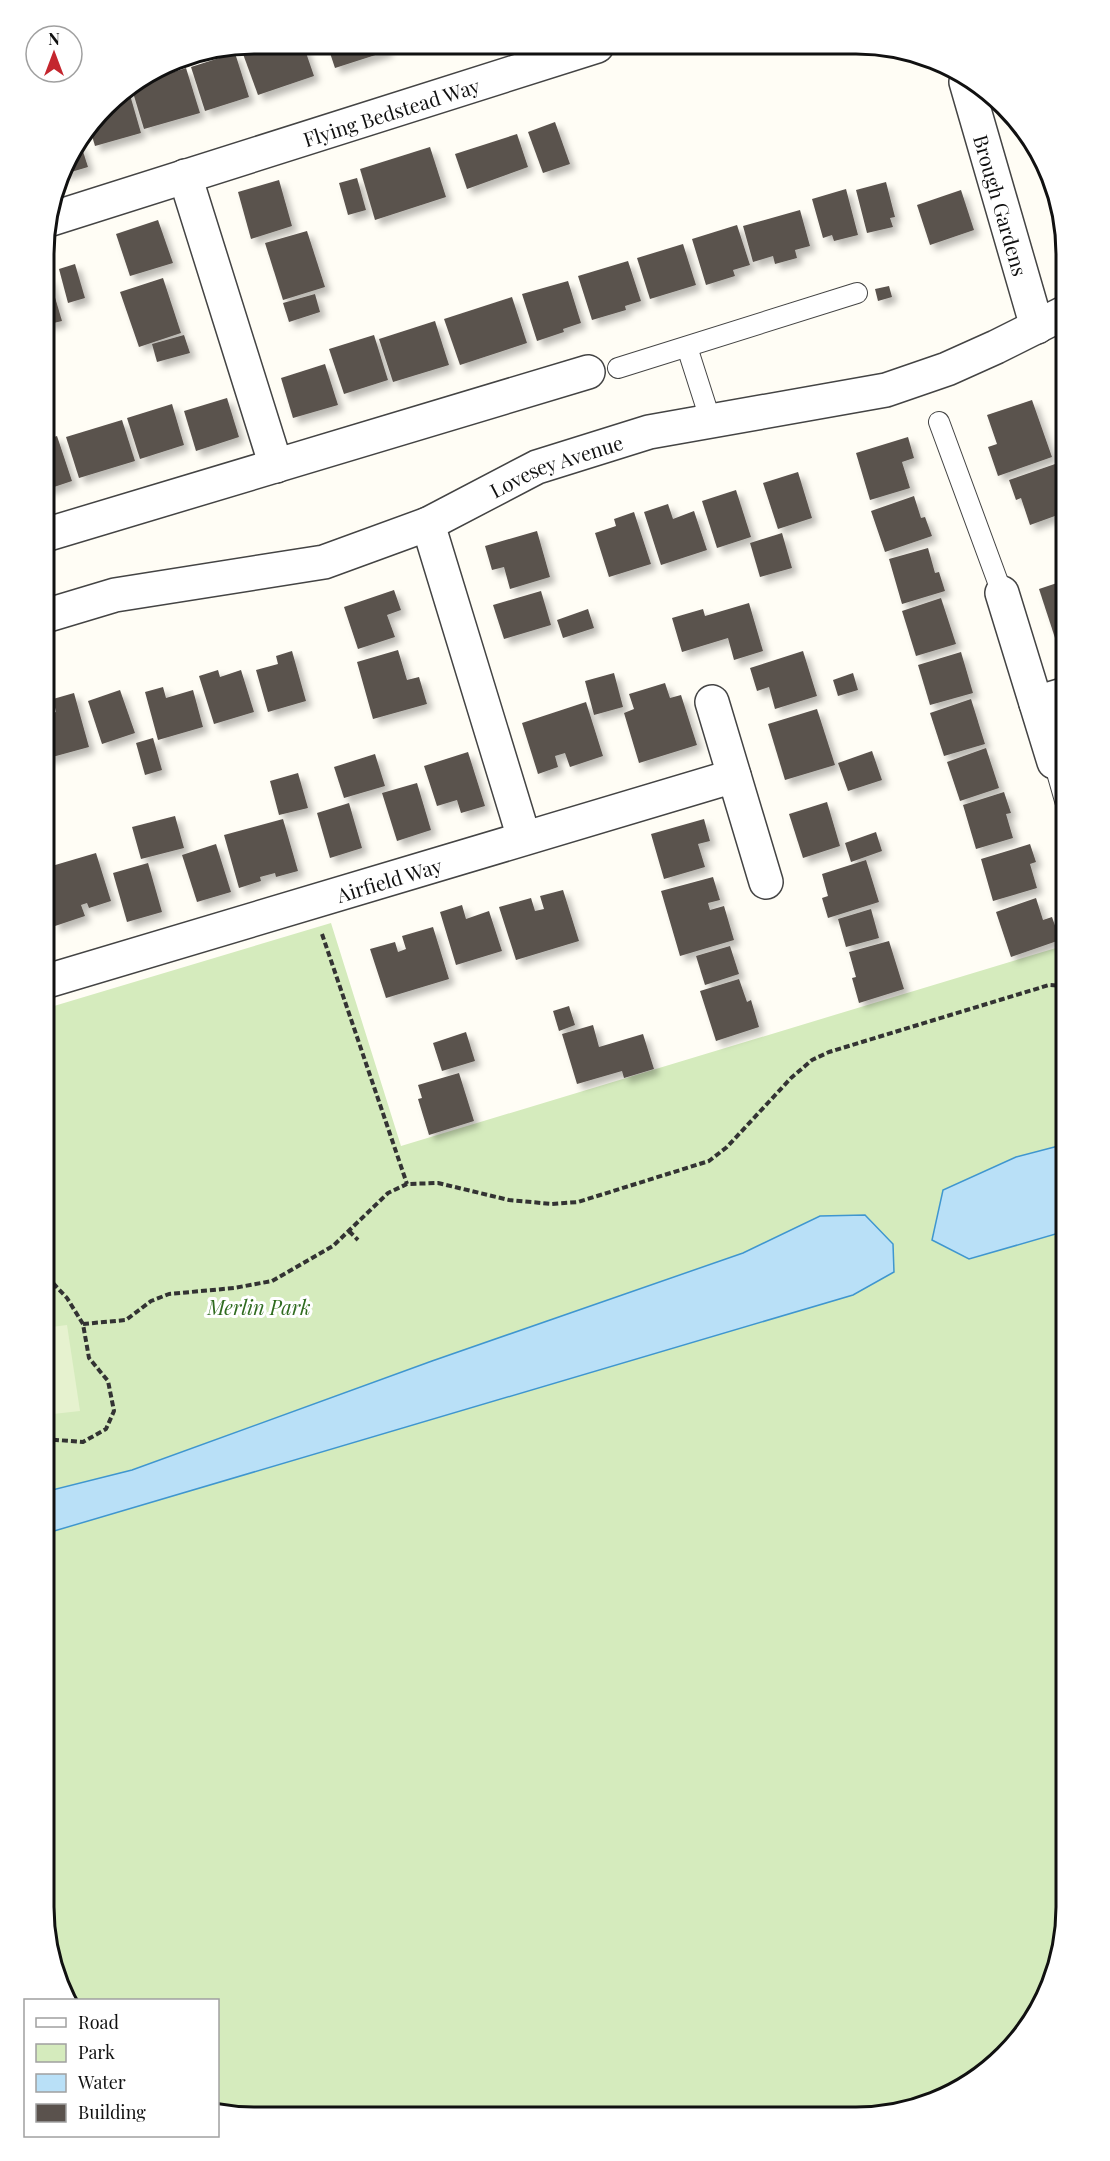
<svg xmlns="http://www.w3.org/2000/svg" width="1110" height="2161" font-family="'Playfair Display',serif">
  <defs>
    <filter id="shadow"><feDropShadow dx="5.5" dy="5.5" stdDeviation="3" flood-color="#0004"/></filter>
  </defs>
  <rect width="100%" height="100%" fill="#fffdf5"/>
  <path fill="#d5ebbd" d="M331,923L401,1146L1066,945V1921L1051,1987L1023,2035L973,2082L923,2106L856,2117L227,2116L218,2113V2000H72L55,1974L44,1907V1009Z"/>
  <path fill="#e6f2cf" d="M67,1325L80,1411L44,1415V1328Z"/>
  <g fill="#b9e0f7" stroke="#3f96cf" stroke-width="1.5">
    <path d="M1066,1144V1231L969,1259L932,1240L943,1190L1016,1157Z"/>
    <path d="M865,1215L893,1244L894,1272L853,1295L44,1534V1492L132,1470L432,1361L743,1253L820,1216Z"/>
  </g>
  <g fill="#5a524d" filter="url(#shadow)">
    <path d="M272,44H303L314,76L258,95L243,54Z"/>
    <path d="M327,44H386L388,51L335,68Z"/>
    <path d="M235,53L249,97L205,111L191,67Z"/>
    <path d="M186,68L200,113L144,129L131,86Z"/>
    <path d="M128,88L141,133L95,146L90,129L115,96Z"/>
    <path d="M555,122L570,164L543,173L528,132Z"/>
    <path d="M517,134L528,167L467,189L455,154Z"/>
    <path d="M80,142L88,167L61,175L65,161Z"/>
    <path d="M430,147L446,197L375,220L360,169Z"/>
    <path d="M357,178L366,210L348,215L339,183Z"/>
    <path d="M279,180L292,226L251,239L238,192Z"/>
    <path d="M886,182L895,217L890,218L893,227L867,233L856,190Z"/>
    <path d="M846,189L858,235L834,241L832,235L823,238L812,199Z"/>
    <path d="M961,190L974,230L930,245L917,205Z"/>
    <path d="M800,210L810,246L795,250L797,258L775,264L773,256L753,262L743,226Z"/>
    <path d="M158,220L173,263L130,276L116,234Z"/>
    <path d="M737,225L750,265L733,270L735,276L706,285L692,239Z"/>
    <path d="M307,231L325,287L283,300L265,243Z"/>
    <path d="M683,244L696,285L650,299L637,258Z"/>
    <path d="M628,261L641,301L625,306L626,310L592,320L578,276Z"/>
    <path d="M75,264L85,298L68,303L59,269Z"/>
    <path d="M49,277L62,321L45,325V278Z"/>
    <path d="M163,278L181,333L139,347L120,292Z"/>
    <path d="M568,281L581,323L563,329L564,332L537,341L522,294Z"/>
    <path d="M889,286L892,297L878,301L875,289Z"/>
    <path d="M315,294L320,312L289,322L283,303Z"/>
    <path d="M512,297L527,343L460,365L444,319Z"/>
    <path d="M435,321L449,365L393,382L379,339Z"/>
    <path d="M184,335L190,353L157,362L152,344Z"/>
    <path d="M374,335L388,380L344,394L329,349Z"/>
    <path d="M325,364L338,405L293,418L281,378Z"/>
    <path d="M227,398L239,437L196,451L184,411Z"/>
    <path d="M1032,400L1052,457L998,476L988,447L997,444L987,415Z"/>
    <path d="M172,404L184,445L140,459L127,418Z"/>
    <path d="M122,420L135,461L79,478L66,437Z"/>
    <path d="M57,436L72,481L45,490V440Z"/>
    <path d="M908,437L914,458L902,462L910,488L870,500L856,453Z"/>
    <path d="M1058,463L1066,486V512L1030,525L1021,498L1016,500L1009,480Z"/>
    <path d="M798,472L812,518L778,529L763,483Z"/>
    <path d="M736,490L751,537L717,548L702,501Z"/>
    <path d="M914,496L921,518L925,517L932,536L885,552L871,511Z"/>
    <path d="M668,504L673,519L694,511L707,550L661,565L644,512Z"/>
    <path d="M634,512L651,564L609,577L595,533L616,526L614,519Z"/>
    <path d="M537,531L550,577L510,589L504,567L492,570L485,546Z"/>
    <path d="M782,533L792,568L760,577L750,543Z"/>
    <path d="M928,548L935,573L939,572L945,591L902,604L889,559Z"/>
    <path d="M1066,580V634L1055,638L1039,589Z"/>
    <path d="M394,590L401,610L387,615L395,637L358,649L344,607Z"/>
    <path d="M541,591L551,625L504,639L493,605Z"/>
    <path d="M941,598L956,644L916,656L902,611Z"/>
    <path d="M749,603L763,651L734,660L728,638L682,652L672,618L703,609L705,616Z"/>
    <path d="M588,609L594,628L563,638L557,620Z"/>
    <path d="M398,650L407,680L419,677L427,704L373,719L357,662Z"/>
    <path d="M292,651L306,701L268,712L256,670L278,664L276,656Z"/>
    <path d="M803,651L817,696L775,709L769,687L757,691L750,668Z"/>
    <path d="M961,652L973,693L930,705L918,665Z"/>
    <path d="M218,670L220,677L241,670L254,712L214,724L199,676Z"/>
    <path d="M614,673L623,707L594,715L585,681Z"/>
    <path d="M853,673L858,690L838,696L833,680Z"/>
    <path d="M665,683L670,698L681,695L697,745L639,763L624,713L634,709L629,694Z"/>
    <path d="M163,687L166,698L193,690L203,727L158,740L145,692Z"/>
    <path d="M120,690L135,733L102,744L88,701Z"/>
    <path d="M74,693L89,747L45,759V715L56,712L53,699Z"/>
    <path d="M971,699L985,744L944,756L930,713Z"/>
    <path d="M586,702L603,756L570,767L565,753L555,756L558,767L538,774L522,723Z"/>
    <path d="M817,709L835,765L785,780L768,724Z"/>
    <path d="M153,738L162,770L145,775L136,743Z"/>
    <path d="M986,748L999,788L960,801L947,762Z"/>
    <path d="M872,751L882,780L848,791L838,763Z"/>
    <path d="M468,752L485,806L461,813L457,800L437,806L424,766Z"/>
    <path d="M375,754L385,786L344,798L334,767Z"/>
    <path d="M298,773L308,808L279,815L270,781Z"/>
    <path d="M417,783L431,830L397,841L382,793Z"/>
    <path d="M1004,792L1011,813L1006,814L1013,838L976,849L963,805Z"/>
    <path d="M827,802L840,846L803,858L789,814Z"/>
    <path d="M349,803L362,848L330,858L317,813Z"/>
    <path d="M175,816L184,848L141,859L132,827Z"/>
    <path d="M283,819L298,871L276,877L275,873L260,877L261,881L239,888L224,835Z"/>
    <path d="M704,819L710,841L698,844L705,867L664,879L651,834Z"/>
    <path d="M876,832L882,851L851,862L845,843Z"/>
    <path d="M216,844L231,892L197,902L182,855Z"/>
    <path d="M1030,844L1036,862L1030,864L1037,888L993,901L981,859Z"/>
    <path d="M96,853L111,901L89,908L87,903L81,905L85,916L55,926L45,892V868Z"/>
    <path d="M866,860L879,902L828,918L822,898L828,896L822,874Z"/>
    <path d="M148,863L162,912L127,922L113,873Z"/>
    <path d="M713,877L720,900L708,903L710,910L724,906L734,940L680,956L661,891Z"/>
    <path d="M563,890L579,941L516,960L499,907L531,898L535,911L544,909L540,896Z"/>
    <path d="M1036,898L1043,920L1052,917L1060,940L1011,957L996,912Z"/>
    <path d="M462,905L466,919L489,911L502,951L456,965L440,912Z"/>
    <path d="M871,909L879,938L846,947L838,919Z"/>
    <path d="M433,927L449,979L386,998L370,949L395,942L398,952L406,949L402,936Z"/>
    <path d="M889,941L904,989L859,1003L852,978L856,977L849,952Z"/>
    <path d="M730,946L739,974L705,985L696,956Z"/>
    <path d="M739,979L747,1002L751,1000L759,1027L716,1041L700,991Z"/>
    <path d="M569,1006L575,1025L559,1031L553,1011Z"/>
    <path d="M593,1025L599,1047L643,1034L654,1069L624,1078L622,1071L577,1084L562,1034Z"/>
    <path d="M466,1032L475,1061L442,1071L433,1043Z"/>
    <path d="M459,1073L474,1121L429,1135L418,1099L422,1098L418,1085Z"/>
  </g>
  <g fill="none" stroke-linecap="round" stroke-linejoin="round">
    <defs>
      <g id="lane">
        <path d="M687,347L711,422"/>
        <path d="M618,368L857,293"/>
        <path d="M939,422L1002,593"/>
        <path d="M1054,762L1066,804"/>
      </g>
      <g id="street">
        <path id="s1" d="M966,82L1037,327"/>
        <path d="M185,176L276,466"/>
        <path id="s2" d="M48,220L597,46"/>
        <path d="M428,524L524,838"/>
        <path d="M45,535L588,372"/>
        <path d="M1002,593L1054,762"/>
        <path id="s3" d="M45,616L115,595L324,562L428,524L537,467L649,432L886,390L947,369L996,347L1066,312"/>
        <path d="M712,702L766,882"/>
        <path d="M1036,703L1066,694"/>
        <path id="s4" d="M44,982L734,776"/>
      </g>
    </defs>
    <use href="#lane" stroke="#444" stroke-width="22"/>
    <use href="#street" stroke="#444" stroke-width="36"/>
    <g stroke="#333" stroke-width="4" stroke-dasharray="6 3" stroke-linecap="butt">
      <path d="M322,934L407,1184"/>
      <path d="M349,1231L358,1240"/>
      <path d="M83,1324L126,1320L151,1301L169,1294L234,1288L272,1281L333,1246L388,1193L407,1184L438,1183L509,1200L552,1204L578,1202L709,1161L727,1147L791,1078L812,1060L829,1052L1049,985L1066,986"/>
      <path d="M44,1439L83,1442L106,1429L114,1411L108,1381L89,1358L83,1324L67,1298L52,1282L44,1281"/>
    </g>
    <use href="#lane" stroke="#fff" stroke-width="20"/>
    <use href="#street" stroke="#fff" stroke-width="33"/>
  </g>
  <g text-anchor="middle" dominant-baseline="central" stroke-width="6" stroke-linejoin="round" paint-order="stroke">
    <g font-size="20" fill="#111" stroke="#fff">
      <text stroke="none"><textPath href="#s2" startOffset="360">Flying Bedstead Way</textPath></text>
      <text stroke="none"><textPath href="#s1" startOffset="128">Brough Gardens</textPath></text>
      <text stroke="none"><textPath href="#s3" startOffset="537">Lovesey Avenue</textPath></text>
      <text stroke="none"><textPath href="#s4" startOffset="360">Airfield Way</textPath></text>
    </g>
    <g font-size="20" font-style="italic" fill="#2f6b1f" stroke="#fff">
      <text x="259" y="1306">Merlin Park</text>
    </g>
  </g>
  <path d="M0 0H1110V2161H0ZM254 54H856A200 200 0 0 1 1056 254V1907A200 200 0 0 1 856 2107H254A200 200 0 0 1 54 1907V254A200 200 0 0 1 254 54Z" fill="#fff" fill-rule="evenodd"/>
  <path fill="none" stroke="#111" stroke-width="3" d="M254 54H856A200 200 0 0 1 1056 254V1907A200 200 0 0 1 856 2107H254A200 200 0 0 1 54 1907V254A200 200 0 0 1 254 54Z"/>
  <rect x="24" y="1999" width="195" height="138" fill="#ffffff" stroke="#a0a0a0" stroke-width="1.5"/>
  <rect x="36" y="2018" width="30" height="9" fill="#ffffff" stroke="#a0a0a0" stroke-width="1.5"/>
  <text x="78" y="2029" font-size="18" fill="#111111">Road</text>
  <rect x="36" y="2044" width="30" height="18" fill="#d5ebbd" stroke="#a0a0a0" stroke-width="1.5"/>
  <text x="78" y="2059" font-size="18" fill="#111111">Park</text>
  <rect x="36" y="2074" width="30" height="18" fill="#b9e0f7" stroke="#a0a0a0" stroke-width="1.5"/>
  <text x="78" y="2089" font-size="18" fill="#111111">Water</text>
  <rect x="36" y="2104" width="30" height="18" fill="#5a524d" stroke="#a0a0a0" stroke-width="1.5"/>
  <text x="78" y="2119" font-size="18" fill="#111111">Building</text>
  <g transform="translate(54 54)"><circle r="28" fill="#ffffff" stroke="#a0a0a0" stroke-width="1.5"/>
  <path d="M0-4.5L10 22L0 15L-10 22Z" fill="#c4262e"/>
  <text y="-9" font-size="16" font-weight="bold" text-anchor="middle" fill="#111111">N</text>
  </g>
</svg>
